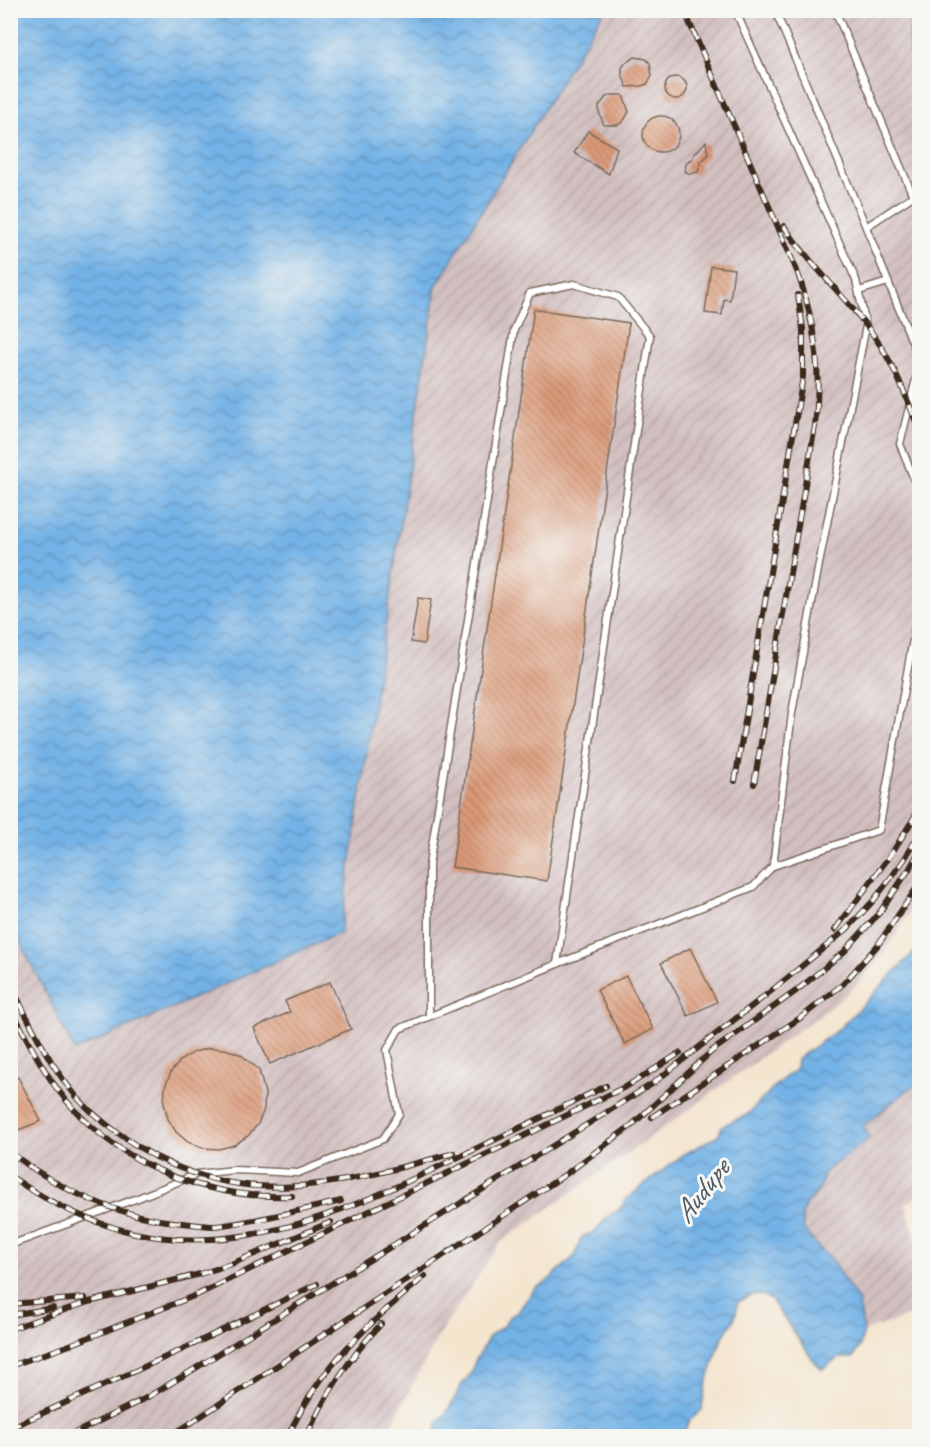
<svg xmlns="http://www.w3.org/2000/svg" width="930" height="1447" font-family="Caveat,sans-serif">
  <defs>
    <pattern id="industrial-furrows" width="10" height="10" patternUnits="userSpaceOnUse" patternTransform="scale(1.5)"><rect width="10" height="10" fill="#d2bfc0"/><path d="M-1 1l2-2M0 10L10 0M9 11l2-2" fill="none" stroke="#b5a4a5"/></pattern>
    <pattern id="water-waves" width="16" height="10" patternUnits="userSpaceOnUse" patternTransform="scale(1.5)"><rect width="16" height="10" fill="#73b2e6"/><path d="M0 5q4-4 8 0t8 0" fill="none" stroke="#6091ba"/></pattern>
    <pattern id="building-back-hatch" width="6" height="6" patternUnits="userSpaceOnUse" patternTransform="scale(1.5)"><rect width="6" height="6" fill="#db9a78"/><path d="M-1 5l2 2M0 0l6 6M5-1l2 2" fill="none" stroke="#b37e62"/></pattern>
  </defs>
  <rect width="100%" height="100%" fill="#f6f6f2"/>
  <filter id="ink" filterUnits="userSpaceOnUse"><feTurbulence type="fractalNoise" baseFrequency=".0167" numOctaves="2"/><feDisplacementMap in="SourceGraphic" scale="12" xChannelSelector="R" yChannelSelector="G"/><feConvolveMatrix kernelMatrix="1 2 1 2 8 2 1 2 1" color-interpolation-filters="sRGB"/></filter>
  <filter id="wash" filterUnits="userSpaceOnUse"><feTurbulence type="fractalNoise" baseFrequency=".008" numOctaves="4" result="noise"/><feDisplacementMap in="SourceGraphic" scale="24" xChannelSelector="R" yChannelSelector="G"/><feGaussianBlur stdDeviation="1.35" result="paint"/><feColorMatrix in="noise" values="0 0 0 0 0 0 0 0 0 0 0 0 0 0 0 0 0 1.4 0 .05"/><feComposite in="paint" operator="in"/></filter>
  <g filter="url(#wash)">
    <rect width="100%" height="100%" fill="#f4e5cf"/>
    <g fill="url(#industrial-furrows)">
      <path d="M604,11H913L910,24L912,73L920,90L919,899L880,958L859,982L835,1004L659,1131L501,1242L443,1328L385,1436H11L10,924L75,1051L373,710L436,286Z"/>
      <path d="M919,1081V1195L911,1201L905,1202L919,1249V1313L864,1331L857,1300L829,1257L818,1247L803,1227L802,1215L806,1203L818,1192L825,1172L868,1139L869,1136L862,1126Z"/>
    </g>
    <g fill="url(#water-waves)" stroke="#576e82" stroke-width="1.5">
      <path d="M11,10L604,11L436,286L340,933L75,1051L11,924Z"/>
      <path d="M913,11H919V90C908,64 906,38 913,11Z"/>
      <path d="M919,947L920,1059L917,1062L919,1064V1081L863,1126L869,1136L868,1139L825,1172L818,1192L806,1203L802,1215L803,1228L818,1247L829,1257L858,1300L864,1331L860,1346L853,1358H839L822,1369L814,1361L772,1301C759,1290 750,1295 737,1303C737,1326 724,1328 719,1346C713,1367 703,1388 702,1410L689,1421L684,1434L678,1436H435L438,1421L446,1414L462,1384L471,1374L475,1361L489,1337L504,1325L509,1317L518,1312L535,1288L544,1284L575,1256L581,1238L585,1235L594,1233L607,1217L620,1209L626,1199L683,1155L719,1135L721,1128L728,1123L747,1115L778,1083L796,1069L797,1059L839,1029Z"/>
    </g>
    <g id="blocks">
      <g fill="url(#building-back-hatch)">
        <path d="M635,57L646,59L650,63L652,76L647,84L641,86L627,87L622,74V68L625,63Z"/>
        <circle cx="676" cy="88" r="11"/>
        <path d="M612,95H623L629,112L623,122L618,125H604L599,112V106L606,97Z"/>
        <circle cx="661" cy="134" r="18"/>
        <path d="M588,131L617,148L609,174L574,153Z"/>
        <path d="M706,141L708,155L701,162L698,172L690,174L685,171L686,163L693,158L694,155Z"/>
        <path d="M711,266L734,269L730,300L724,299L722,315L705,313Z"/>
        <path d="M534,309L629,323L547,881L452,867Z"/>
        <path d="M418,598L431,600L424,644L411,642Z"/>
        <path d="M690,948L717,1002L688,1016L661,963Z"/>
        <path d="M626,976L653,1029L625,1044L597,990Z"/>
        <path d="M330,982L351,1029L270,1064L254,1028L290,1012L285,1001Z"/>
        <path d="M209,1048L225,1049L240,1054L259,1070L265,1093L264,1109L258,1124L248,1136L234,1145L219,1149L203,1148L188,1142L176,1132L168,1119L164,1103L165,1087L171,1072L181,1060L194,1052Z"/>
        <path d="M18,1077L41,1121L16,1131L10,1120V1081Z"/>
      </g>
    </g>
  </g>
  <g filter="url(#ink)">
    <use href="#blocks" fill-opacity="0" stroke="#7c6b5c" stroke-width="1.5"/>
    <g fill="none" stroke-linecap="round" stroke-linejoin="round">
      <defs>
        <g id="service">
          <path d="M775,10L866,227L920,361"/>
          <path d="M835,10L913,196L866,227"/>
          <path d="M859,291L888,282"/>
          <path d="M920,363L900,444L920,494"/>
          <path d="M773,866L879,830L920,600"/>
          <path d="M429,1015V865L514,330L530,293L574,284L618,297L650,336L557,964"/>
          <path d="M10,1245L138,1198L197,1174L234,1170L298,1173L383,1139L399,1114L387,1050L399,1029L557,964L753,887L773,866L792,713L819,564L866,326L856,280L735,10"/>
        </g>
      </defs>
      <use href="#service" stroke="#7c6b5c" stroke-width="9"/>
      <use href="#service" stroke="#fff" stroke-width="6"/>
      <defs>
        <g id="rail">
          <path d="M684,10L797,271C815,321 822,372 815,426L754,784"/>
          <path d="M784,226C810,266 847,297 874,336C895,365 907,399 920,432"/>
          <path d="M735,781L803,376V329L798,295"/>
          <path d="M835,930L892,853L920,808"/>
          <path d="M10,984C29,1020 46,1059 72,1091C89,1113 114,1131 137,1146C244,1213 342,1184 454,1153"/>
          <path d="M10,1006C25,1035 39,1064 58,1090C112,1162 203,1200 292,1196"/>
          <path d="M652,1117L803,1016L843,984L877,946L916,889"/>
          <path d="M10,1152C60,1191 119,1217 182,1223C193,1224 204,1226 215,1226C254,1222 302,1210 341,1201"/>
          <path d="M10,1176C54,1206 99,1228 151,1236C263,1254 373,1199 471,1151C516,1130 561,1108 606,1086"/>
          <path d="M10,1304L85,1298"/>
          <path d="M10,1315L53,1308"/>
          <path d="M10,1329L85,1303L200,1274L231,1264L331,1222"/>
          <path d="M10,1366L62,1348L199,1294L629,1085L680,1053"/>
          <path d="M10,1428L192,1345L317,1284"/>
          <path d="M69,1436L146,1398L188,1373L652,1084L775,988L847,929L874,900L904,860L920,833"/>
          <path d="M171,1436L566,1174L632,1125L712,1051L796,991L845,951L880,912L910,868L920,850"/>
          <path d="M288,1436C321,1365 366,1326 425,1276"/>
          <path d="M307,1436C325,1395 350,1357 381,1324"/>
        </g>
      </defs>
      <use href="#rail" stroke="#3b2a1e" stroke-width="6"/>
      <use href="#rail" stroke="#f6f6f2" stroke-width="4" stroke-dasharray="11" stroke-linecap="butt"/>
    </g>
  </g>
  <g text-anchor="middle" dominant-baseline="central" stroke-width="6" stroke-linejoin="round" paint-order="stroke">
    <g font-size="30" font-style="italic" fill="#4f5a64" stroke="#f6f6f2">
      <text transform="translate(701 1191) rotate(-52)">Audupe</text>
    </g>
  </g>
  <rect width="930" height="1447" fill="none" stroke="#f6f6f2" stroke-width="36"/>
</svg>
